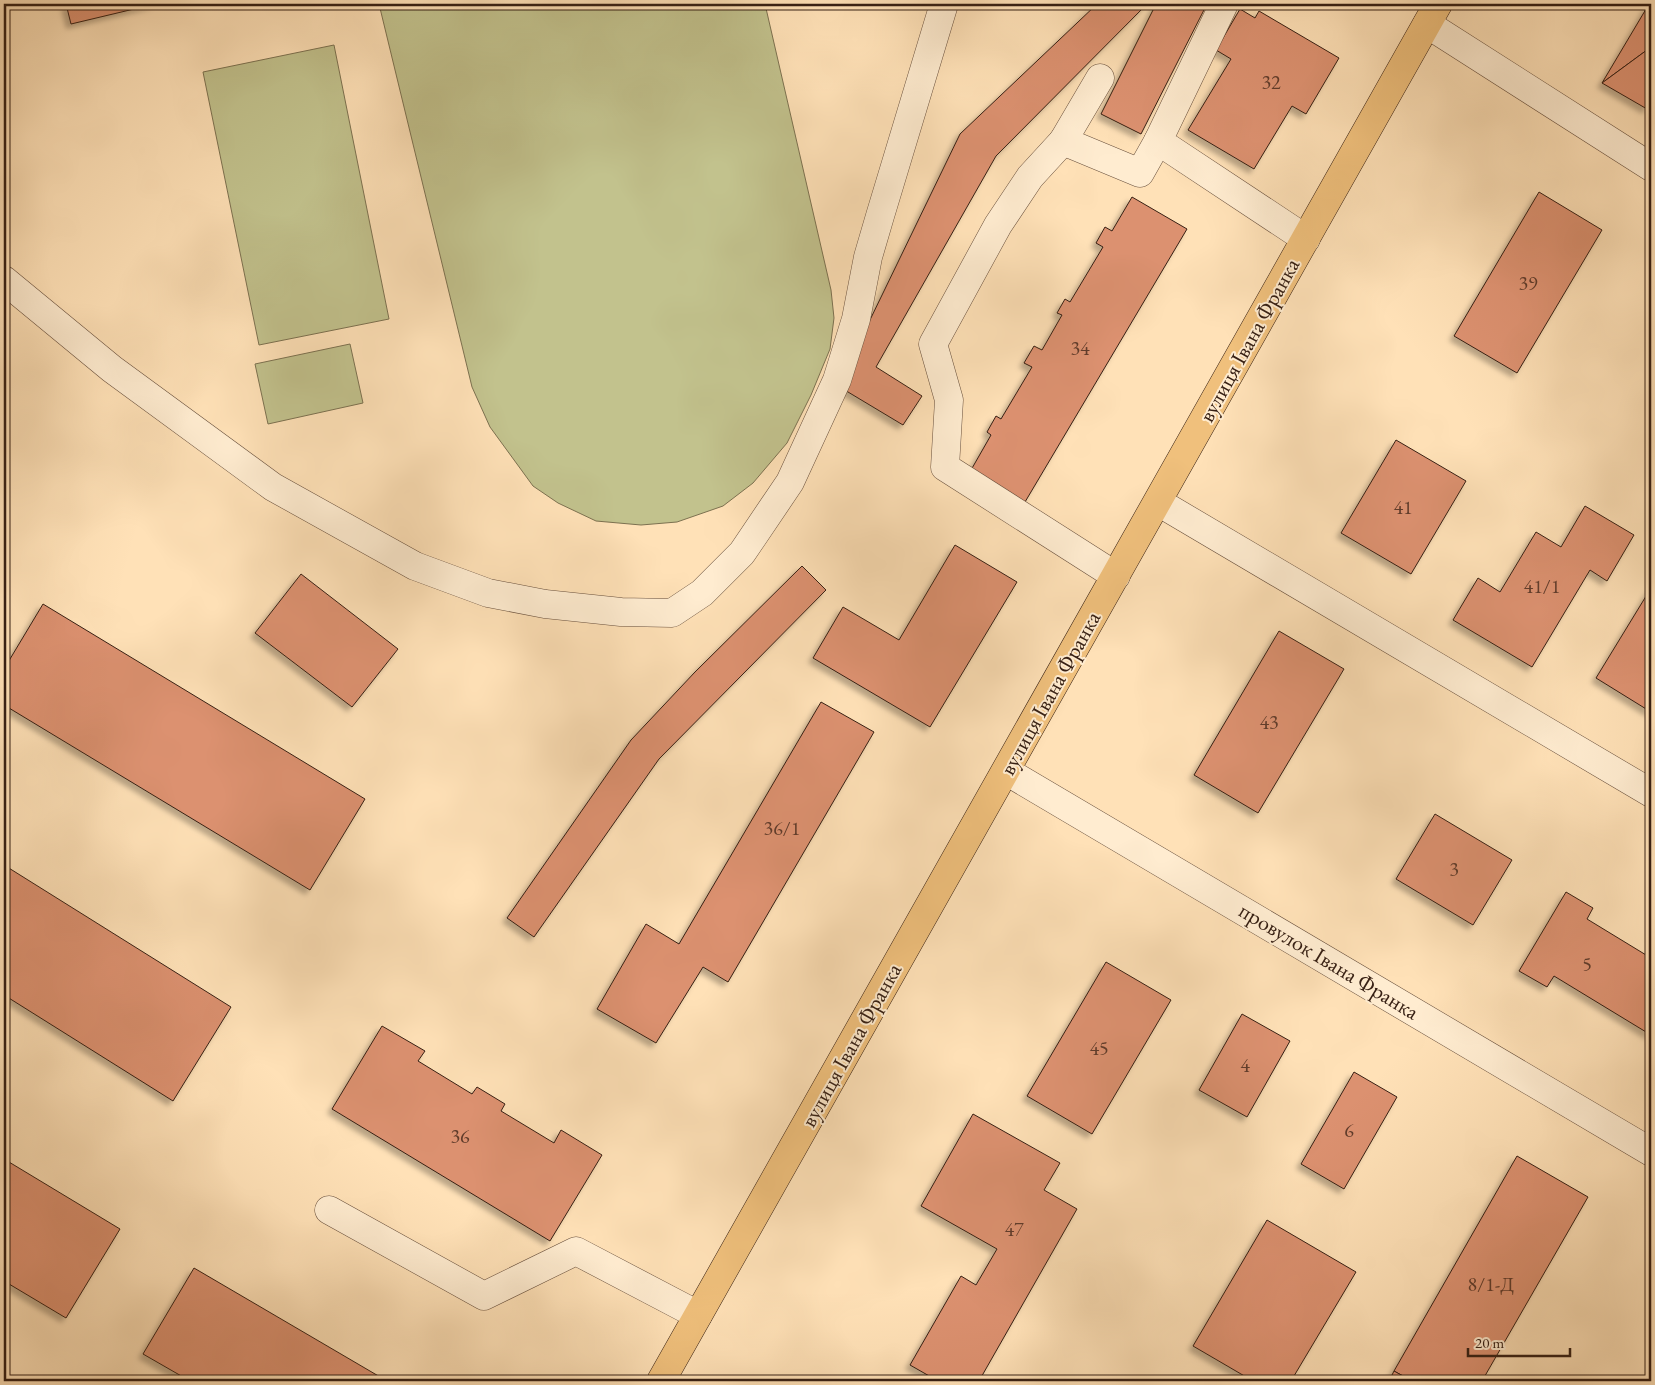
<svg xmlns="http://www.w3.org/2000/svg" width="1655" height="1385" font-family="'EB Garamond',serif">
  <defs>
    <filter id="shadow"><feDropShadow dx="-4.5" dy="4.5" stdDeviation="2.5" flood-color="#0004"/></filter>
  </defs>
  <rect width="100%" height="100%" fill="#ffe1b7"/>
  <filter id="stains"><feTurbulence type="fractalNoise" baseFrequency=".004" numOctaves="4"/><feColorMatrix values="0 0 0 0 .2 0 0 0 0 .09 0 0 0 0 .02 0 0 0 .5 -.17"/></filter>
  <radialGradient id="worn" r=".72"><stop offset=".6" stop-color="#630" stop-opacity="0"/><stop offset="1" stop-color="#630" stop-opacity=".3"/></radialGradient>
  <g fill="#c2c28d" stroke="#7c7150">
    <path d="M379,4H765L831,290L834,318L830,349L811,395L787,443L753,483L723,506L677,522L641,525L596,521L558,503L533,486L490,427L472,387Z"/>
    <path d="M334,45L389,319L259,345L203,72Z"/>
    <path d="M350,344L363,403L268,424L255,364Z"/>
  </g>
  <g fill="#dc916f" stroke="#372014" filter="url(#shadow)">
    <path d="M66,4H155L71,24Z"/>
    <path d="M1097,4H1147L996,156L876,367L922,396L903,425L838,386L960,134Z"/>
    <path d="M1156,4H1207L1141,134L1101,114Z"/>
    <path d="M1649,4H1651V47L1602,83Z"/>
    <path d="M1240,9L1255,18L1259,11L1339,58L1306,114L1292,106L1254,169L1188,130L1231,59L1216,50Z"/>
    <path d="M1651,47V102L1647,109L1602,83Z"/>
    <path d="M1539,192L1602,230L1517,373L1454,336Z"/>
    <path d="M1132,197L1187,229L1025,502L971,470L991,435L987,432L996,416L1001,419L1032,367L1024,363L1034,346L1042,350L1062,315L1057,313L1065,299L1070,302L1103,247L1096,243L1105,227L1112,231Z"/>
    <path d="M1396,440L1466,481L1411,574L1341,533Z"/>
    <path d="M1585,506L1634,535L1607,581L1590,570L1532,667L1453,620L1478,578L1500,592L1536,532L1561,547Z"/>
    <path d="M955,545L1017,582L930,727L813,658L843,607L899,640Z"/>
    <path d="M802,566L826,590L659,759L534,937L507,918L631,740L695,672Z"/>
    <path d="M301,574L398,649L352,707L255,633Z"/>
    <path d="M1651,588V712L1596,678Z"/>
    <path d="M43,604L365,799L310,890L4,705V669Z"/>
    <path d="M1279,631L1344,669L1258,813L1194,775Z"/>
    <path d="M821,702L874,732L728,982L703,967L656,1043L597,1009L646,924L679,944Z"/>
    <path d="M1435,814L1512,860L1473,925L1396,879Z"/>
    <path d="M4,865L231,1007L173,1101L4,995Z"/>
    <path d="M1566,892L1593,908L1587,919L1651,958V1035L1554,976L1547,987L1519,971Z"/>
    <path d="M1106,962L1171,1000L1092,1134L1027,1096Z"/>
    <path d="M1242,1014L1290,1041L1247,1117L1199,1090Z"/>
    <path d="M382,1026L425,1051L418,1061L472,1094L477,1087L505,1104L501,1111L554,1143L561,1130L602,1155L550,1241L332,1109Z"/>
    <path d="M1354,1072L1397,1097L1344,1189L1301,1164Z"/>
    <path d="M973,1114L1060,1163L1044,1190L1077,1209L979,1381H938L910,1365L961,1276L976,1285L997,1249L921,1206Z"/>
    <path d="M1517,1156L1588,1197L1482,1381H1412L1394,1371Z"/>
    <path d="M4,1159L120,1229L66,1318L4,1281Z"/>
    <path d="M1267,1220L1356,1272L1291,1381H1253L1193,1346Z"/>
    <path d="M194,1268L387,1381H190L143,1354Z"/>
    <path d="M1394,1371L1412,1381H1389Z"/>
  </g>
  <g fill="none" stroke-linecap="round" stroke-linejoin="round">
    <defs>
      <g id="minor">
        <path d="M1224,4L1158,141L1306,239"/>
        <path d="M1427,24L1651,167"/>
        <path d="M1100,78L1063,141L1030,177L998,225L933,344L949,400L945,467L1116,576"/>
        <path d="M1063,141L1140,173L1158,141"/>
        <path d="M4,280L112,369L273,487L415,566L488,593L545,604L621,612L672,613L702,593L742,553L790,482L837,380L856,319L868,257L880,216L944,4"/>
        <path d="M1158,502L1651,793"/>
        <path d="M1006,771L1651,1152"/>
        <path d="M329,1210L484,1296L576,1251L698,1315"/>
      </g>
      <path id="major" d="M661,1381L1438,4"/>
    </defs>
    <use href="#minor" stroke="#69503d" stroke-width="29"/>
    <use href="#major" stroke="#372014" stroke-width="29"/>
    <use href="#minor" stroke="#ffecd0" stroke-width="28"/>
    <use href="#major" stroke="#f0c07c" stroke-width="28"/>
  </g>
  <g text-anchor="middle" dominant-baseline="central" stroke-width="4" stroke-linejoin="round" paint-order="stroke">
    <g font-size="20" fill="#603c2b">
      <text x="1271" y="82">32</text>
      <text x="1528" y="283">39</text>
      <text x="1080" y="348">34</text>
      <text x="1403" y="507">41</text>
      <text x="1542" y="586">41/1</text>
      <text x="1269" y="722">43</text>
      <text x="782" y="828">36/1</text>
      <text x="1454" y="869">3</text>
      <text x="1587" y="964">5</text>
      <text x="1099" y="1048">45</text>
      <text x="1245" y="1065">4</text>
      <text x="1349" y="1130">6</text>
      <text x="460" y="1136">36</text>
      <text x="1014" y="1229">47</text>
      <text x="1491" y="1284">8/1-Д</text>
    </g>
    <g font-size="22" fill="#372014" stroke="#ffecd0">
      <text transform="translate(1249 340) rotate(-61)">вулиця Івана Франка</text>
      <text transform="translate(1050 693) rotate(-61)">вулиця Івана Франка</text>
      <text transform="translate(1329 961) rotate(31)">провулок Івана Франка</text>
      <text transform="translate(851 1045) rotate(-61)">вулиця Івана Франка</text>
    </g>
  </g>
  <rect width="1655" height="1385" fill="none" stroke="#ffe1b7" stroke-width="20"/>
  <rect x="5" y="5" width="1645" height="1375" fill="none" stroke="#372014" stroke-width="2.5"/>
  <rect x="10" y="10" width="1635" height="1365" fill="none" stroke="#372014"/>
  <path d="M1468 1348v8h102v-8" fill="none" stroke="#372014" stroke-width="2.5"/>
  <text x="1475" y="1348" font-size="15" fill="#372014" stroke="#ffecd0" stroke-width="4" paint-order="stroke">20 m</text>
  <rect width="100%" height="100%" filter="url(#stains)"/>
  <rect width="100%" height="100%" fill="url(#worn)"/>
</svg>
